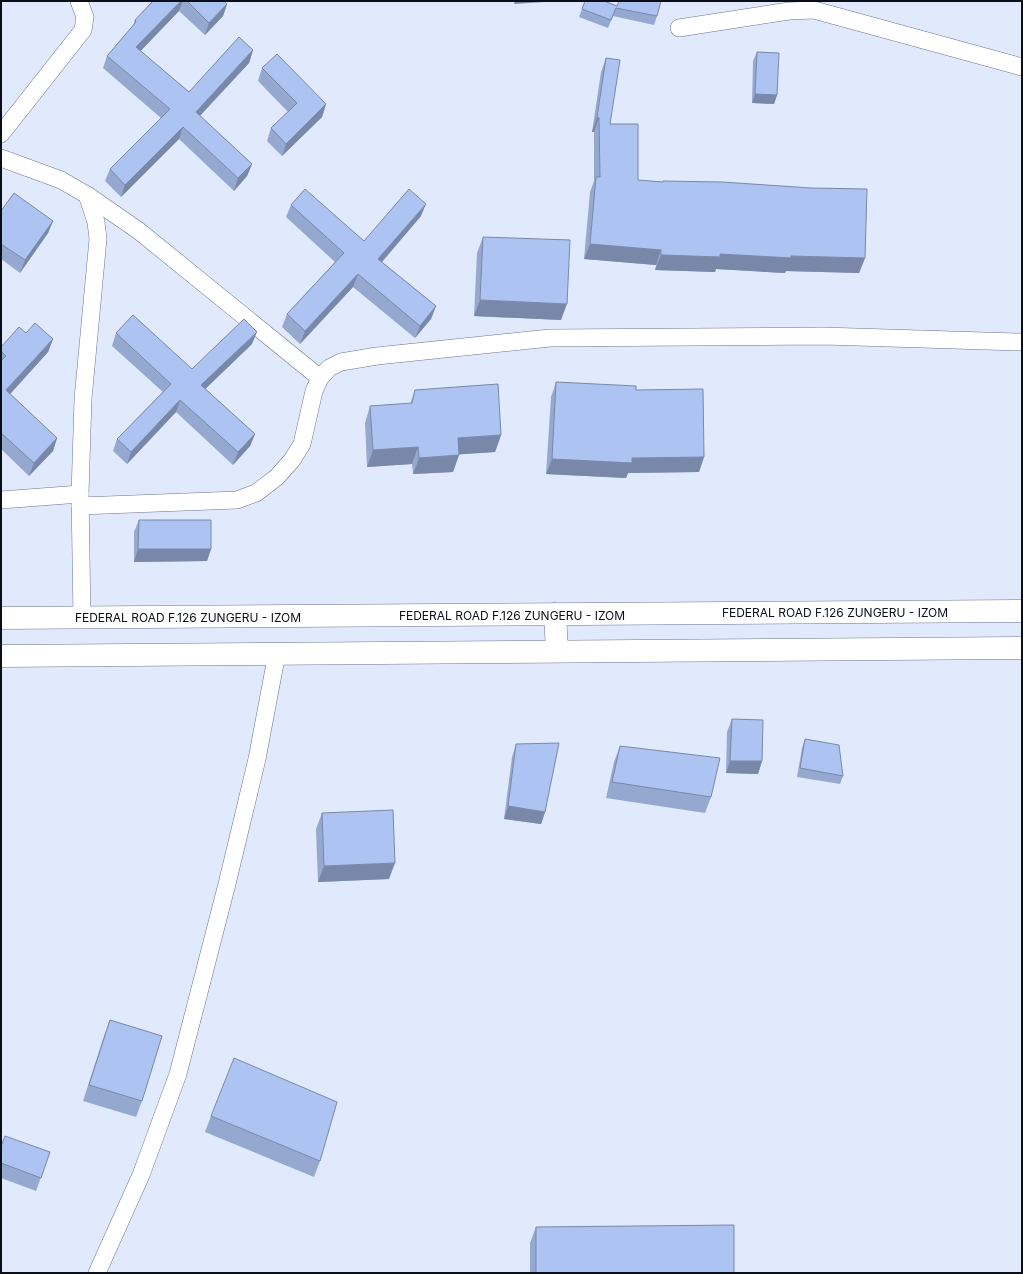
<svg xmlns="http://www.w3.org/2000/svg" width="1023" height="1274" font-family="Inter,sans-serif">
  <rect width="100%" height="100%" fill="#e1eafd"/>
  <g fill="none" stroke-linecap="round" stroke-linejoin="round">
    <defs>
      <g id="street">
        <path d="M679,28L789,11L814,10L1022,67"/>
        <path d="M1,134L83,30L85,17L79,1"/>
        <path d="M1,158L61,180L87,195L96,222L98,239L83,399L80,494L82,618"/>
        <path d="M87,195L139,231L320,378"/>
        <path d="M1,500L80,494"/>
        <path d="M80,506L237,500L256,493L277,477L292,460L302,444L314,391L320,378L329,368L341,362L377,356L550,338L823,336L1022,342"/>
        <path d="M97,1273L141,1175L178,1074L227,884L257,759L277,653"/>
      </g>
      <g id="primary">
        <path d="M555,614L557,651"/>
        <path d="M1,618L1022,611"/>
        <path d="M1,656L1022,648"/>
      </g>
    </defs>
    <use href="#street" stroke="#687691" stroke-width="18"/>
    <use href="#primary" stroke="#687691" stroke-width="23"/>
    <use href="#street" stroke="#fff" stroke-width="17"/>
    <use href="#primary" stroke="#fff" stroke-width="22"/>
  </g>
  <g fill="#95a8d0">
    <path d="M153,1H224L227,4L223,16L205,35L179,11L140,51L189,92L253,50L249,63L200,116L252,164L247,176L234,191L179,139L121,197L105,181L110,169L161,118L103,68L107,56L133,26L135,20Z"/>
    <path d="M585,1L617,6L657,16L654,25L613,16L608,28L579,17Z"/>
    <path d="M757,52L777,95L774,104L752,103L753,61Z"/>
    <path d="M606,58L610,124L638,180L663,182V181L865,258L859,273L786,271L785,273L716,269L715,272L655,270L656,265L584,259L590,192L594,181V132H592L601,72Z"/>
    <path d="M262,68L326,104L322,117L282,156L267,141L271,128L288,112L258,81Z"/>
    <path d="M291,205L364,241L421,216L382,262L436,306L431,319L415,338L353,287L300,344L282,327L287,314L335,262L286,217Z"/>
    <path d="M1,211L53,221L48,233L20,273L1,259Z"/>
    <path d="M483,237L561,320L474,316L477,253Z"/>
    <path d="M26,333L53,339L48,352L10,394L57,438L53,451L29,476L1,449V347Z"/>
    <path d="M116,333L192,369L252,344L205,389L255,434L250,446L233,465L176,412L127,464L113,451L117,439L163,392L112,346Z"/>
    <path d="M556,382L636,390L704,457L699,472L628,473L626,478L546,474L551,397Z"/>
    <path d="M415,390L501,435L495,452L459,454L453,472L413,474L412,464L367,467L365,423L370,406L410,404Z"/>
    <path d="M139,520L211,549L207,561L134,562V532Z"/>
    <path d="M732,719L762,761L758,774L726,773L727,732Z"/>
    <path d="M805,739L843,776L840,784L797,777L802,748Z"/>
    <path d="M516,744L545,812L541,824L504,819L512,757Z"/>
    <path d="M620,746L711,797L705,813L606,798L614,762Z"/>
    <path d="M322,813L389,879L318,882L316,829Z"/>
    <path d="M110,1020L142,1101L136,1117L83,1101L104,1036Z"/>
    <path d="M211,1116L320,1161L314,1177L205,1132Z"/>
    <path d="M1,1146L50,1152L36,1191L1,1178Z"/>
    <path d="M536,1227L734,1273H530V1243Z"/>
  </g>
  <g fill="#7988a9">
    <path d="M181,1H183L179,11L132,60L136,47Z"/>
    <path d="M515,1H545V2L514,4Z"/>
    <path d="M227,4L223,16L205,35L209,23Z"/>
    <path d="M253,50L249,63L191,125L196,112Z"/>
    <path d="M755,94L777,95L774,104L752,103Z"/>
    <path d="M326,104L322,117L282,156L286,144Z"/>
    <path d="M597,117L599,118L594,132H592Z"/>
    <path d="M183,127L179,139L121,197L125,185Z"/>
    <path d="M252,164L247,176L234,191L238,178Z"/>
    <path d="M426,204L421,216L374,271L378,259Z"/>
    <path d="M53,221L48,233L20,273L25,260Z"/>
    <path d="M590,244L661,250L656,265L584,259Z"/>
    <path d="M720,254L791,256L865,258L859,273L786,271L785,273L716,269L715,272L655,270L661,255Z"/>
    <path d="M358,274L353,287L300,344L305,331Z"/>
    <path d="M480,300L567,304L561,320L474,316Z"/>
    <path d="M436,306L431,319L415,338L420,326Z"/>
    <path d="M257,332L252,344L197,397L201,385Z"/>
    <path d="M53,339L48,352L2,403L6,390Z"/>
    <path d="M180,400L176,412L127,464L131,452Z"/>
    <path d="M255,434L250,446L233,465L238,452Z"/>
    <path d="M501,435L495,452L452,455L458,438Z"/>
    <path d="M57,438L53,451L29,476L34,463Z"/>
    <path d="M418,447L412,464L367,467L373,450Z"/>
    <path d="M459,455L453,472L413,474L419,458Z"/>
    <path d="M704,457L699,472L628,473L626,478L546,474L552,459Z"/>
    <path d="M138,549H211L207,561L134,562Z"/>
    <path d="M730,761H762L758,774L726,773Z"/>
    <path d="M508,806L545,812L541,824L504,819Z"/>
    <path d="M395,863L389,879L318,882L324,866Z"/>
  </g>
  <g fill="#adc3f2" stroke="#7988a9">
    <path d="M153,1H181L136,47L189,92L239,37L253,50L196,112L252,164L238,178L183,127L125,185L110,169L170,109L107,56L136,22L135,20Z"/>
    <path d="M187,1H224L227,4L209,23Z"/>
    <path d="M585,1H604L617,6L619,1H661L657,16L616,8L611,20L582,9Z"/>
    <path d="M757,52L779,53L777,95L755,94Z"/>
    <path d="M277,54L326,104L286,144L271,128L297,103L262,68Z"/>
    <path d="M606,58L620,60L610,124H638V180L663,182V181L722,182L811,188L867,189L865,258L791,256V258L720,254V257L661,255V250L590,244L596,177H600L599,118L597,117Z"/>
    <path d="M305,189L364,241L409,189L426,204L378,259L436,306L420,326L358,274L305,331L287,314L344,253L291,205Z"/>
    <path d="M14,193L53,221L25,260L1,244V211Z"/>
    <path d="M483,237L570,240L567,304L480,300Z"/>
    <path d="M133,315L192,369L244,319L257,332L201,385L255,434L238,452L180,400L131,452L117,439L171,384L116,333Z"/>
    <path d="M35,323L53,339L6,390L57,438L34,463L1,433V361L6,356L1,351V347L19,327L26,333Z"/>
    <path d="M556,382L636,386V390L703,389L704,457L632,458V463L552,459Z"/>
    <path d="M498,384L501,435L458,438L459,455L419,458L418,447L373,450L370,406L412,403L415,390Z"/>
    <path d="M139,520H211V549H138Z"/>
    <path d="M732,719L763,720L762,761H730Z"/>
    <path d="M805,739L839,745L843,776L800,768Z"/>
    <path d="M559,743L545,812L508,806L516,744Z"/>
    <path d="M620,746L720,758L711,797L612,782Z"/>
    <path d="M393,810L395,863L324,866L322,813Z"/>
    <path d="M110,1020L162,1036L142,1101L89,1085Z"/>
    <path d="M234,1058L337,1102L320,1161L211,1116Z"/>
    <path d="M5,1136L50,1152L41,1178L1,1163V1146Z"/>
    <path d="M734,1225V1273H536V1227Z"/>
  </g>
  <g text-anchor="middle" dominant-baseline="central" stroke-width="3" stroke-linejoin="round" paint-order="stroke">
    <g font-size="12" fill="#090e18" stroke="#fff">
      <text x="835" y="612">FEDERAL ROAD F.126 ZUNGERU - IZOM</text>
      <text x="512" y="615">FEDERAL ROAD F.126 ZUNGERU - IZOM</text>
      <text x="188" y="617">FEDERAL ROAD F.126 ZUNGERU - IZOM</text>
    </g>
  </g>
  <rect width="1023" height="1274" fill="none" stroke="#090e18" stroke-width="4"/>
</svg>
